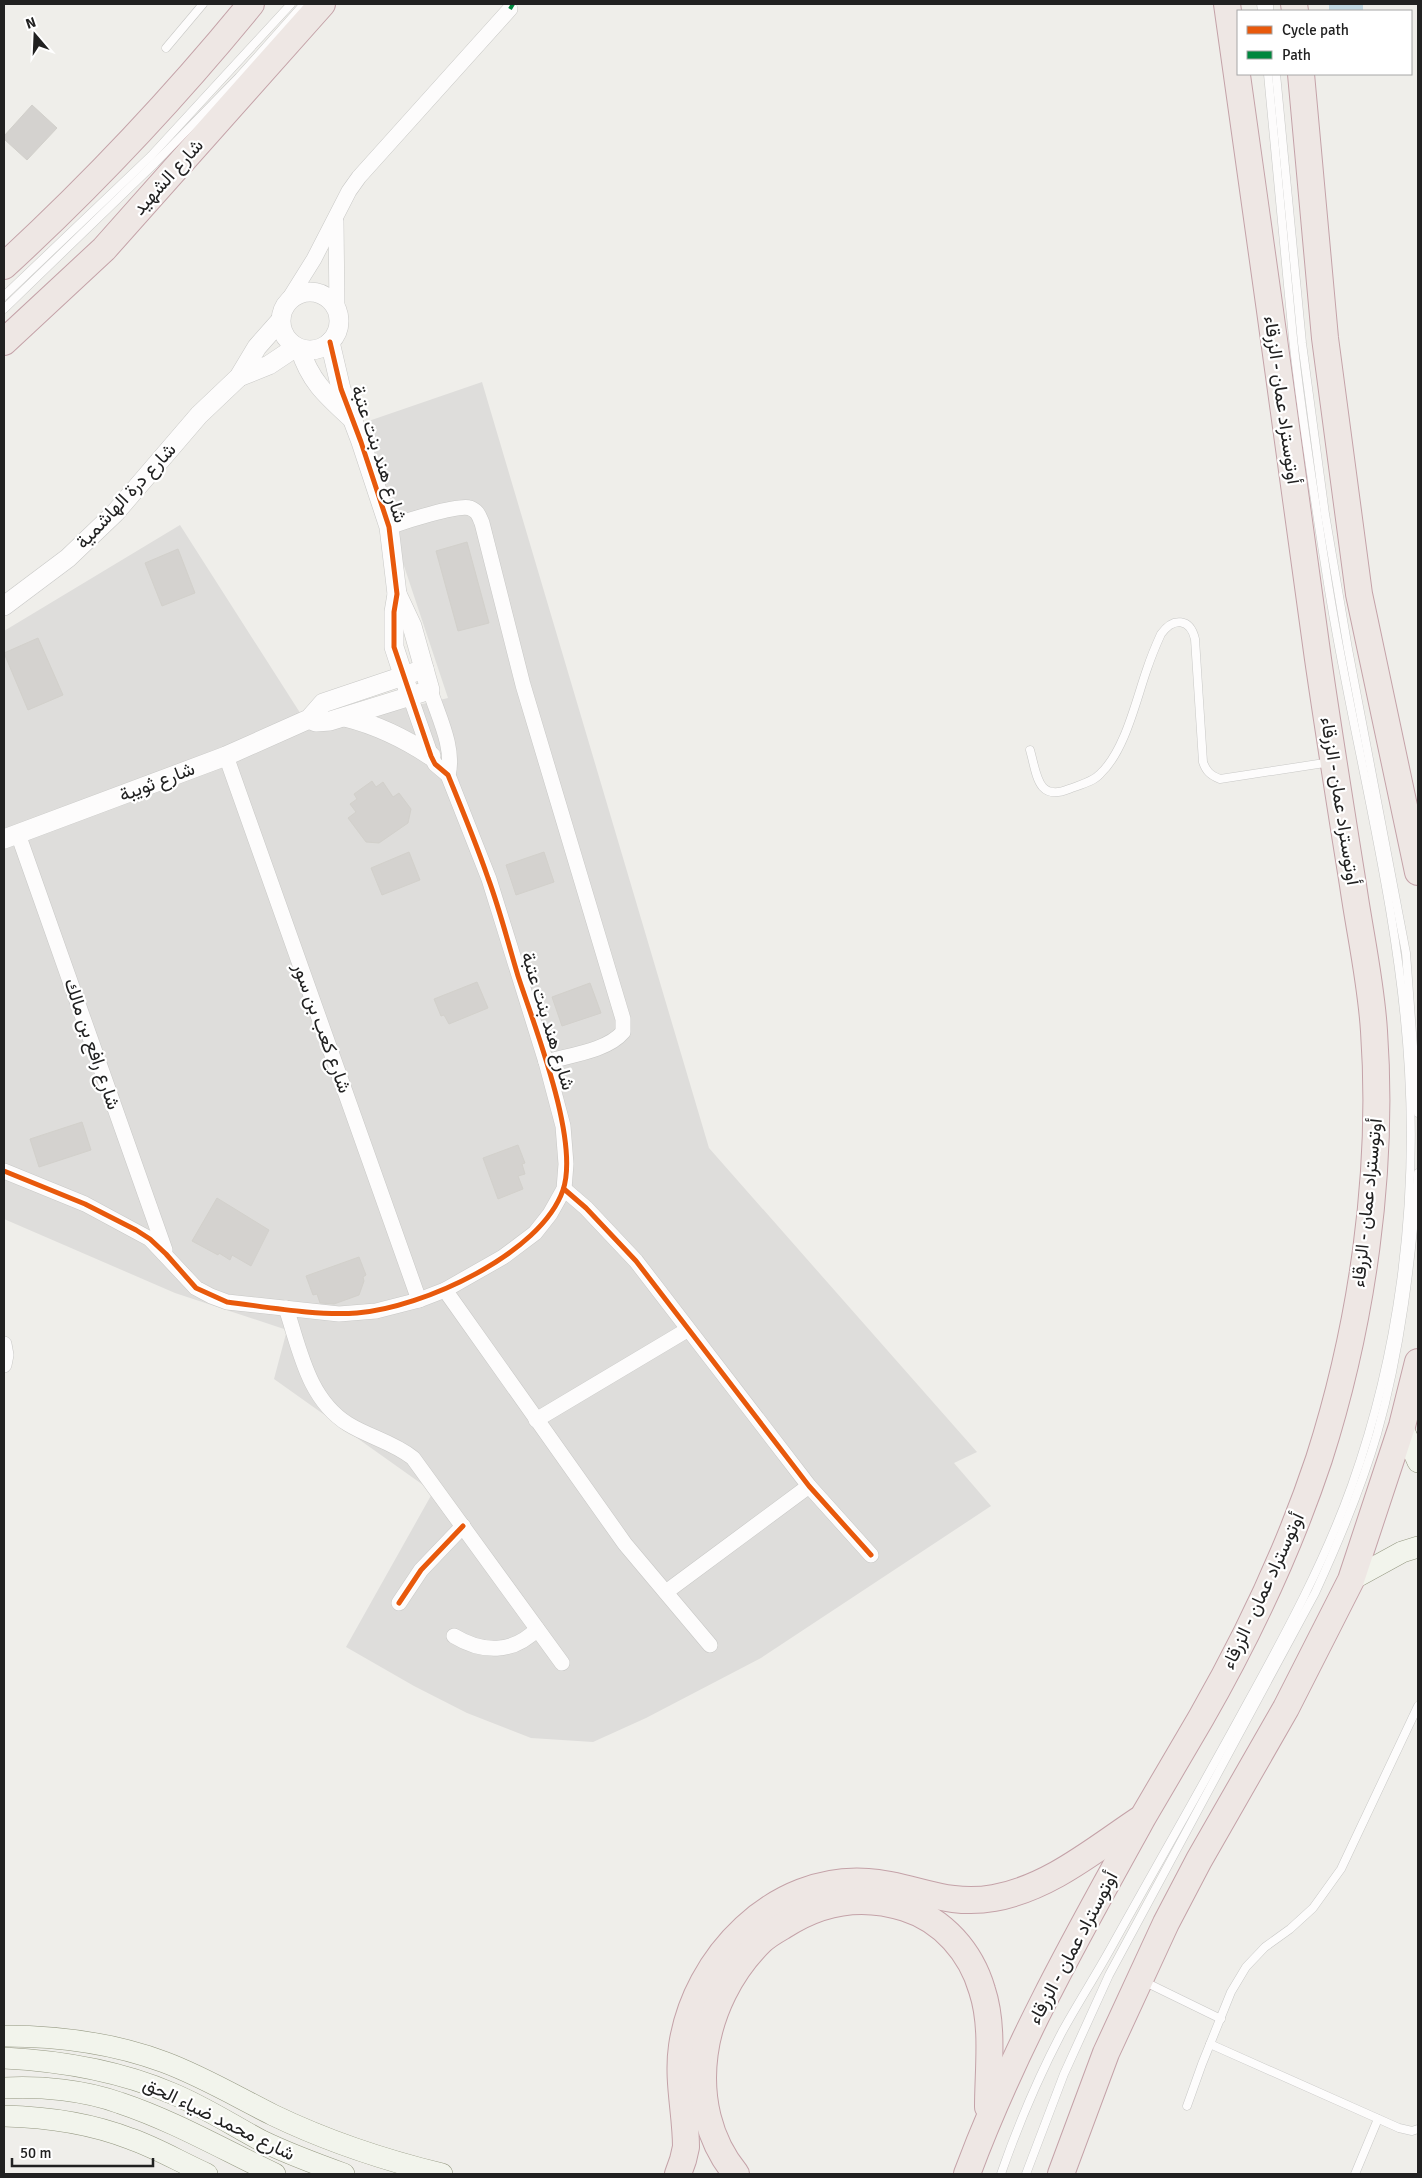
<svg xmlns="http://www.w3.org/2000/svg" width="1422" height="2178" font-family="Signika,Vazirmatn,sans-serif">
  <rect width="100%" height="100%" fill="#efeeea"/>
  <path fill="#dedddb" d="M482,382L709,1148L977,1452L954,1463L991,1506L761,1658L646,1718L593,1742L531,1738L467,1713L414,1686L346,1647L433,1492L274,1379L287,1330L175,1293L4,1219V631L180,525L311,730L448,698L357,425Z"/>
  <g fill="none" stroke-linecap="round" stroke-linejoin="round">
    <path stroke="#bfd6e1" stroke-width="34" d="M1346,4V11"/>
  </g>
  <g fill="#d4d2cf" stroke="#d2d0cb">
    <path d="M32,105L57,128L27,160L4,139V136Z"/>
    <path d="M467,542L489,623L458,631L436,551Z"/>
    <path d="M178,549L195,593L162,606L145,563Z"/>
    <path d="M38,638L63,695L28,710L4,653Z"/>
    <path d="M372,781L376,787L383,782L393,797L399,793L411,809L408,823L379,843L366,842L348,818L356,812L350,804L357,799L354,794Z"/>
    <path d="M409,852L420,880L382,895L371,868Z"/>
    <path d="M544,852L554,882L516,895L506,865Z"/>
    <path d="M477,982L488,1008L449,1024L444,1015L441,1016L434,999Z"/>
    <path d="M590,983L601,1013L562,1026L552,997Z"/>
    <path d="M82,1122L91,1150L39,1167L30,1139Z"/>
    <path d="M518,1145L525,1163L522,1164L525,1174L518,1176L523,1189L498,1199L483,1158Z"/>
    <path d="M217,1198L269,1230L251,1266L232,1255L230,1260L219,1253L218,1255L192,1241Z"/>
    <path d="M359,1257L366,1275L363,1277L364,1281L359,1295L334,1304L320,1303L317,1294L313,1295L306,1276Z"/>
  </g>
  <g fill="none" stroke-linecap="round" stroke-linejoin="round">
    <defs>
      <g id="service">
        <path d="M1261,4L1262,11"/>
        <path d="M1269,4V11"/>
        <path d="M166,48L203,4"/>
        <path d="M1276,74L1302,343L1325,514L1348,649L1406,953L1418,1113"/>
        <path d="M4,296L151,156L291,4"/>
        <path d="M4,309L155,163L239,77L304,4"/>
        <path d="M1030,750C1037,774 1037,802 1069,789C1079,785 1093,782 1100,774C1125,751 1136,700 1147,669C1151,657 1156,645 1161,634C1173,617 1190,618 1195,639L1203,762C1206,771 1210,775 1220,779L1331,762"/>
        <path d="M1143,1981L1221,2019"/>
        <path d="M1210,2044L1399,2128L1412,2131L1418,2129"/>
        <path d="M1187,2106L1202,2064L1231,1992L1246,1967L1265,1947L1290,1929L1313,1908L1341,1869L1418,1706"/>
        <path d="M1001,2174C1018,2125 1038,2078 1062,2032C1078,2003 1096,1975 1112,1946C1157,1865 1203,1785 1247,1704C1286,1633 1325,1561 1352,1485C1399,1353 1417,1210 1409,1071C1400,909 1355,750 1329,590C1316,507 1302,422 1293,338C1284,250 1277,162 1268,74"/>
        <path d="M1026,2174L1064,2074L1109,1975L1315,1593C1339,1541 1361,1489 1377,1434C1401,1349 1411,1261 1418,1173"/>
        <path d="M1355,2174L1378,2119"/>
      </g>
      <g id="minor">
        <path d="M336,221L337,310"/>
        <path d="M289,299L314,259L349,191L359,177L510,9"/>
        <path d="M389,527C403,522 458,504 470,508C478,511 479,516 482,523L523,685L623,1019V1032C607,1051 570,1055 546,1062"/>
        <path d="M430,690C438,716 455,748 448,775"/>
        <path d="M226,756L419,1300"/>
        <path d="M18,834L165,1250"/>
        <path d="M4,1171L85,1204L150,1239L196,1288L211,1296L227,1302L256,1305L339,1314L376,1311L419,1300L445,1290L503,1257L535,1233L550,1214L564,1189L566,1164L563,1126L546,1062L489,879L448,775L435,764L431,756L410,696"/>
        <path d="M564,1189L586,1208L636,1261L809,1486L871,1555"/>
        <path d="M445,1290L625,1544L710,1645"/>
        <path d="M286,1308C300,1350 308,1399 348,1424C369,1437 393,1442 413,1458L562,1663"/>
        <path d="M4,1344L6,1355L4,1365"/>
        <path d="M536,1420L687,1330"/>
        <path d="M666,1592L809,1486"/>
        <path d="M399,1603L421,1570L463,1526"/>
        <path d="M454,1636C482,1653 513,1654 537,1629"/>
      </g>
      <g id="tertiary">
        <circle cx="310" cy="321" r="29"/>
        <path d="M330,342L341,389L361,442L389,527L397,594L394,612V647L410,696"/>
        <path d="M300,349C310,381 326,395 350,417"/>
        <path d="M239,377L269,365L296,347"/>
        <path d="M4,606L68,558L115,513L199,415L239,377L257,347L280,321"/>
        <path d="M345,717C377,725 404,738 431,756"/>
        <path d="M309,719L316,722L330,721L430,690L412,626L397,594"/>
        <path d="M4,839L226,756L309,719L323,703L424,669"/>
      </g>
      <g id="secondary">
        <path d="M1402,1426L1418,1462"/>
        <path d="M1351,1580L1402,1552L1418,1547"/>
        <path d="M4,2036C58,2036 113,2043 164,2062C202,2076 237,2097 273,2115C327,2141 384,2160 442,2174"/>
        <path d="M4,2058C62,2061 117,2070 171,2093C203,2106 232,2125 262,2141C289,2154 316,2164 344,2174"/>
        <path d="M4,2088C41,2086 84,2090 120,2103C174,2121 224,2150 275,2174"/>
        <path d="M4,2116C47,2117 90,2123 131,2139C157,2148 182,2163 207,2174"/>
      </g>
      <g id="trunk">
        <path d="M1294,4L1295,11"/>
        <path d="M1301,74L1325,338L1359,594L1418,872"/>
        <path d="M4,266C92,185 175,97 251,4"/>
        <path d="M4,342L104,249L322,4"/>
        <path d="M678,2174L683,2160L686,2147C686,2114 677,2080 682,2046C695,1957 775,1875 868,1882C914,1885 945,1907 994,1898C1049,1888 1094,1850 1139,1820"/>
        <path d="M736,2174C680,2106 700,2000 761,1941C767,1935 776,1930 783,1926C821,1901 862,1894 905,1908C943,1920 971,1952 982,1990C994,2026 988,2069 988,2107"/>
        <path d="M967,2174C1014,2048 1078,1934 1143,1817C1162,1784 1182,1751 1201,1718C1248,1636 1289,1549 1319,1459C1362,1325 1384,1172 1374,1031C1371,982 1360,934 1353,885C1341,810 1329,735 1318,659C1288,441 1258,222 1227,4"/>
        <path d="M1061,2174L1106,2053L1166,1923L1199,1860L1286,1708L1351,1580L1402,1426L1418,1362"/>
      </g>
    </defs>
    <use href="#service" stroke="#c8c8c6" stroke-width="9"/>
    <use href="#minor" stroke="#c8c8c6" stroke-width="16"/>
    <use href="#tertiary" stroke="#c8c8c6" stroke-width="20"/>
    <use href="#secondary" stroke="#959982" stroke-width="22"/>
    <use href="#trunk" stroke="#c4a2a8" stroke-width="28"/>
    <use href="#service" stroke="#fdfcfc" stroke-width="8"/>
    <use href="#minor" stroke="#fdfcfc" stroke-width="15"/>
    <use href="#tertiary" stroke="#fdfcfc" stroke-width="19"/>
    <use href="#secondary" stroke="#f2f4ec" stroke-width="21"/>
    <use href="#trunk" stroke="#eee7e4" stroke-width="26"/>
    <path stroke="#00873e" stroke-width="4" stroke-dasharray="8 4" stroke-linecap="butt" d="M510,9L513,4"/>
    <defs>
      <g id="cycleway">
        <path d="M4,1171L85,1204L136,1230L150,1239L166,1254L196,1288L227,1302C268,1307 316,1316 357,1313C422,1308 541,1254 563,1190C580,1141 534,1025 518,976C508,943 500,910 488,878C476,843 462,809 448,775L435,764L431,756L394,647V612L397,594L389,527L361,442L341,389L330,342"/>
        <path d="M564,1189L586,1208L636,1261L809,1486L871,1555"/>
        <path d="M399,1603L421,1570L463,1526"/>
      </g>
    </defs>
    <use href="#cycleway" stroke="#fff" stroke-width="8"/>
    <use href="#cycleway" stroke="#e8590c" stroke-width="5"/>
  </g>
  <g text-anchor="middle" dominant-baseline="central" stroke-width="4.5" stroke-linejoin="round" paint-order="stroke">
    <g font-size="19" fill="#212121" stroke="#fff">
      <text transform="translate(168 177) rotate(-48)">شارع الشهيد</text>
      <text transform="translate(1282 400) rotate(82)">أوتوستراد عمان - الزرقاء</text>
      <text transform="translate(379 454) rotate(72)">شارع هند بنت عتبة</text>
      <text transform="translate(126 496) rotate(-47)">شارع درة الهاشمية</text>
      <text transform="translate(157 782) rotate(-21)">شارع ثويبة</text>
      <text transform="translate(1340 801) rotate(81)">أوتوستراد عمان - الزرقاء</text>
      <text transform="translate(548 1021) rotate(73)">شارع هند بنت عتبة</text>
      <text transform="translate(322 1028) rotate(70)">شارع كعب بن سور</text>
      <text transform="translate(92 1044) rotate(71)">شارع رافع بن مالك</text>
      <text transform="translate(1367 1203) rotate(-84)">أوتوستراد عمان - الزرقاء</text>
      <text transform="translate(1263 1591) rotate(-65)">أوتوستراد عمان - الزرقاء</text>
      <text transform="translate(1073 1948) rotate(-62)">أوتوستراد عمان - الزرقاء</text>
      <text transform="translate(219 2119) rotate(26)">شارع محمد ضياء الحق</text>
    </g>
  </g>
  <rect width="1422" height="2178" fill="none" stroke="#212121" stroke-width="10"/>
  <rect x="1237" y="10" width="175" height="65" fill="#ffffff" stroke="#a6a6a6"/>
  <rect x="1247" y="26" width="25" height="8" fill="#e8590c" stroke="#a6a6a6"/>
  <text x="1282" y="35" font-size="15" fill="#212121">Cycle path</text>
  <rect x="1247" y="51" width="25" height="8" fill="#00873e" stroke="#a6a6a6"/>
  <text x="1282" y="60" font-size="15" fill="#212121">Path</text>
  <g transform="translate(35 35) rotate(341)" stroke="#ffffff" stroke-width="4" paint-order="stroke">
  <path d="M0-4L9 19L0 12L-9 19Z" fill="#212121"/>
  <text y="-8" font-size="14" font-weight="bold" text-anchor="middle" fill="#212121">N</text>
  </g>
  <path d="M12 2158v8h141v-8" fill="none" stroke="#212121" stroke-width="2.5"/>
  <text x="20" y="2158" font-size="15" fill="#212121" stroke="#ffffff" stroke-width="4" paint-order="stroke">50 m</text>
</svg>
